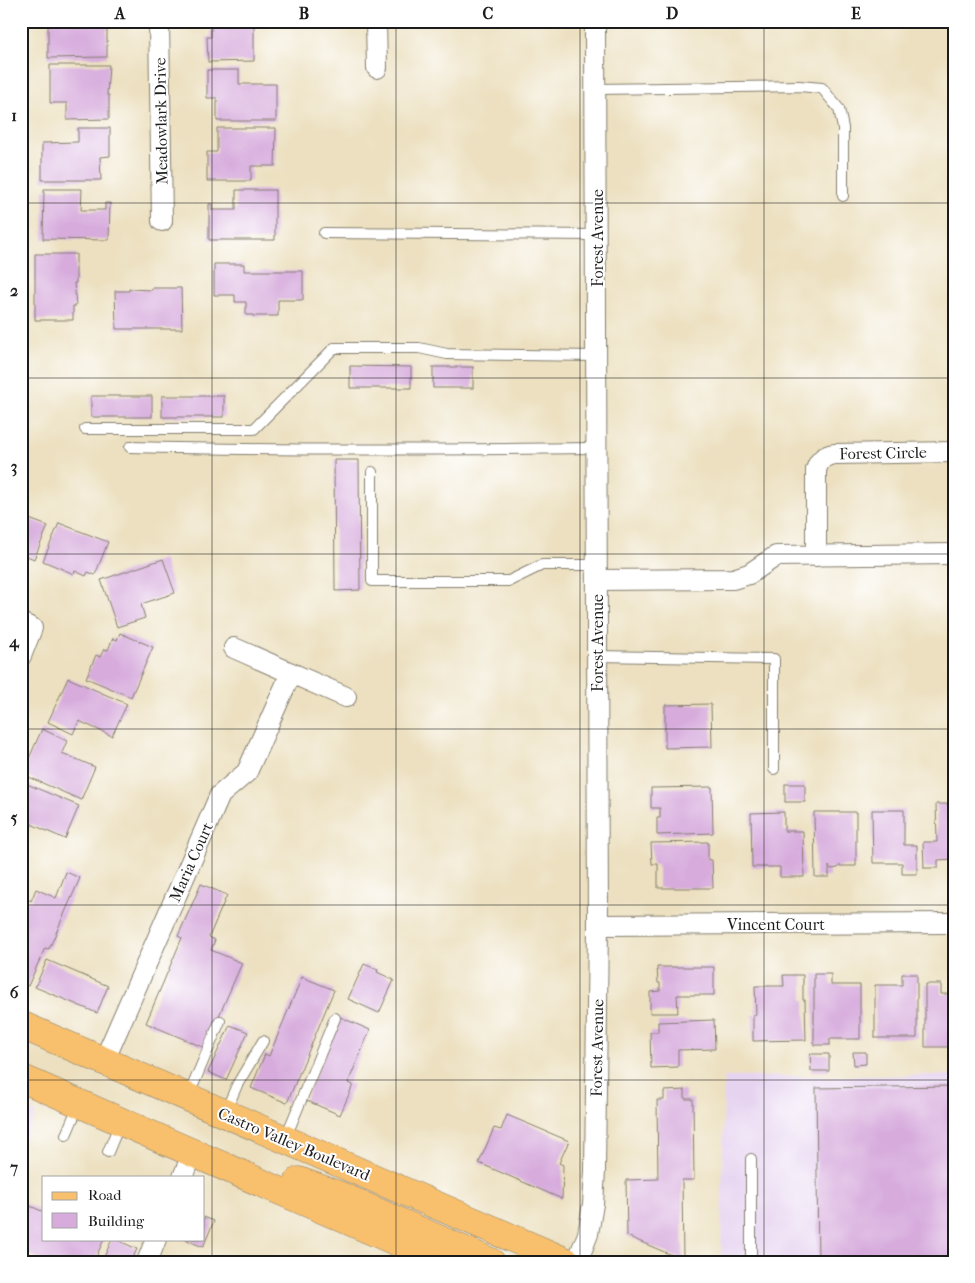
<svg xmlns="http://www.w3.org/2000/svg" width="975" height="1283" font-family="'IM FELL French Canon',serif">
  <rect width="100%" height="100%" fill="#fff"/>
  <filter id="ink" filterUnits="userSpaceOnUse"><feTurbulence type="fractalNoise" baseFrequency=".02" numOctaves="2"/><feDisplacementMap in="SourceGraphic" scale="10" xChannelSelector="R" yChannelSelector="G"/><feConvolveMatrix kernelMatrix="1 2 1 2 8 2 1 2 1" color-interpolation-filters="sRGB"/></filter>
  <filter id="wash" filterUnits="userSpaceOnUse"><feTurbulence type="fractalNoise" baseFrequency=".0096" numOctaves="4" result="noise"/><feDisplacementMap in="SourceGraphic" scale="20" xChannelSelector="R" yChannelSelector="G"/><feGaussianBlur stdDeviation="1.12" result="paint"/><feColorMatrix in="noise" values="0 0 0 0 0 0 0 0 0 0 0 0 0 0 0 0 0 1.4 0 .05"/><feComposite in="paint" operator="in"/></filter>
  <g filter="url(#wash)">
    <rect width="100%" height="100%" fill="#ece0c0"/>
    <g fill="#e6d3f0">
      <path d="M954,1075V1262H721L724,1077Z"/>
      <path d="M21,1107L36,1113L21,1148Z"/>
    </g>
    <g id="blocks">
      <g fill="#d7acdd">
        <path d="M50,21H109V29H107V57L48,58V25H50Z"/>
        <path d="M211,21H254V61L208,62L207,37H211Z"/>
        <path d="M50,65H109L107,95H109V119L67,120V103H50Z"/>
        <path d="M207,70H239V84H276V121H217V98H207Z"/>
        <path d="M78,128H110V156L100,157L101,180H42V143L78,142Z"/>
        <path d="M217,128H276L275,166H251V181H207V152H217Z"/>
        <path d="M44,189H82L81,210H105V203H110L109,240L43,239Z"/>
        <path d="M236,190H275V240H209V204H212V210H236Z"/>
        <path d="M35,254H76V283H74L76,306H73V320H35Z"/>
        <path d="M214,264H244V271H303V300H278V316H253V315H246V302H235V295H214Z"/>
        <path d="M152,288H181L182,329H116L115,291H129V289L152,290Z"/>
        <path d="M350,366L411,367V388H350Z"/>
        <rect x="433" y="367" width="40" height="21"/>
        <rect x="91" y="396" width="61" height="21"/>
        <rect x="162" y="396" width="62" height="21"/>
        <path d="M334,460H359L360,590L335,591Z"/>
        <path d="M21,516L48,526L34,559L27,556L25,561L21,559Z"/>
        <path d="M59,523L108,542L95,575L88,572L86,576L75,571L74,574L43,561Z"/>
        <path d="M163,559L175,593L141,604L145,618L117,627L101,580Z"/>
        <path d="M120,633L153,647L131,697L86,678L96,655L100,657L104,649L108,650L113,638L117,640Z"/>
        <path d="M68,678L127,704L112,736L79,721L73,734L48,722Z"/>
        <path d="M711,704L712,747L665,748V705Z"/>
        <path d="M42,729L67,741L62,753L95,767L81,800L22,774Z"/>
        <path d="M22,782L79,806L65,839L31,824L26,836L21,834Z"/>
        <rect x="785" y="784" width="20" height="18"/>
        <path d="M712,787L713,833L657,835V818H660V808H651V788Z"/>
        <path d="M936,804H954V859L938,860V868H924L923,842H937Z"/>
        <path d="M872,810H904V845H917V874H902V863H873Z"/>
        <path d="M784,812V831H803L804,877H780V867H752L751,813Z"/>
        <path d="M814,812H856V866H839L838,868L831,869L829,866V877H815Z"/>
        <path d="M708,842V860H712L713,888H658V864H652L651,843Z"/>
        <path d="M66,872L80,878L49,949L45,948L28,986L21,984V911L27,899L31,901L36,889L56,898Z"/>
        <path d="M201,884L227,895L209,937L215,940L211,950L242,963L205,1048L146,1023L182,938L178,936Z"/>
        <path d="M47,960L108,986L97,1013L35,987Z"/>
        <path d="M364,964L378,970L377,972L394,980L379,1013L348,999Z"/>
        <path d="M657,967H714V995H677L678,1013H650V992L660,991V983H658Z"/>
        <path d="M814,974H831V985H860V1039H830V1045H814Z"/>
        <path d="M902,974H917V1038H875V985H902Z"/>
        <path d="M783,975H803V1000H805L806,1040L753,1041V1015H756L755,986H784Z"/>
        <path d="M302,977L334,990L287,1103L251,1088L265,1054L269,1056Z"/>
        <path d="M925,984H941V994H954V1047H925Z"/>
        <path d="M340,1017L370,1030L348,1083L353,1085L340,1115L305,1100Z"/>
        <path d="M714,1020L715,1049L678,1050V1067L651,1068L650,1032H658V1022Z"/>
        <path d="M230,1025L248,1032L226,1080L208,1072Z"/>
        <path d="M853,1052H866V1064L854,1065Z"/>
        <path d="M810,1054H829V1071H811Z"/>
        <path d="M954,1086V1262H818L816,1088Z"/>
        <path d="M685,1090V1099H693L694,1180H682L683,1260L627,1236L626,1180L658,1179L657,1100H664V1091Z"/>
        <path d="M507,1115L569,1141L559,1163L563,1165L562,1199L479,1163L494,1128L501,1130Z"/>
        <path d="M21,1202L44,1212V1239H104L94,1262H47L21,1251Z"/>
        <path d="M204,1217L214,1221L203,1247L184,1239H204Z"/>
        <path d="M112,1239H115L137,1249L131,1262H102Z"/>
      </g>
    </g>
  </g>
  <g filter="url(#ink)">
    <use href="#blocks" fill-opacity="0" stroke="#847e6e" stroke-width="1"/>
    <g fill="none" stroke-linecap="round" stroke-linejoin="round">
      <defs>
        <g id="service">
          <path d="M597,89L799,86L822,88L839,109L843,128V196"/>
          <path d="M324,233L597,235"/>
          <path d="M85,429H254L334,348H419L447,354L597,356"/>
          <path d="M130,447C286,451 441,450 597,448"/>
          <path d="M372,472V581H509L542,565H597"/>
          <path d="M597,656L774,659V769"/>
          <path d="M188,1097L220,1021"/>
          <path d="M225,1113L237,1085L263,1041"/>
          <path d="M66,1135L79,1104"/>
          <path d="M285,1139L335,1018"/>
          <path d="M108,1152L120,1123"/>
          <path d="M751,1159V1262"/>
        </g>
        <g id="minor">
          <path d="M159,21L162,221"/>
          <path d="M376,21L377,68"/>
          <path d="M816,556V470C819,460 824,455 835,454L954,452"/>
          <path d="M597,580L733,579L749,574L776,556L954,554"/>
          <path d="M21,623L32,628L21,656"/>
          <path d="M234,648L346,697"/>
          <path d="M598,925L954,923"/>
          <path d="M104,1061L220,795L247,772L291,673"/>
          <path d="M183,1177L193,1152"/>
          <path d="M147,1262L156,1239"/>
          <path d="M577,1262L588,1234L593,1204L595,1171L598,925L595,21"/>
        </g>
        <g id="primary">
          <path d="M21,1025L567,1262"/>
          <path d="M21,1078L443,1262"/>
          <path d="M299,1181L341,1196L491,1262"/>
        </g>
      </defs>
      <use href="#service" stroke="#847e6e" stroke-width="12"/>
      <use href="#minor" stroke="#847e6e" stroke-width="22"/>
      <use href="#primary" stroke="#847e6e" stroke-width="29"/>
      <use href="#service" stroke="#fff" stroke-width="10"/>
      <use href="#minor" stroke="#fff" stroke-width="20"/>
      <use href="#primary" stroke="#f8bf6c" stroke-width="28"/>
    </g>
  </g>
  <path fill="none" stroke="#1c1c1c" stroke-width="1" stroke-opacity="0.55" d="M212,21V1262M396,21V1262M580,21V1262M764,21V1262M21,203H954M21,378H954M21,554H954M21,729H954M21,905H954M21,1080H954"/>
  <g text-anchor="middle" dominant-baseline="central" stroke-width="4" stroke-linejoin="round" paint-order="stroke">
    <g font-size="16" fill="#1c1c1c" stroke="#fff">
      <text transform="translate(161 121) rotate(-91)">Meadowlark Drive</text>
      <text transform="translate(597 238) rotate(-90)">Forest Avenue</text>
      <text transform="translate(883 453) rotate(-1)">Forest Circle</text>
      <text transform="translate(597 643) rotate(-90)">Forest Avenue</text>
      <text transform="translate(191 862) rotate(-66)">Maria Court</text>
      <text x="776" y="924">Vincent Court</text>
      <text transform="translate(597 1048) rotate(-89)">Forest Avenue</text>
      <text transform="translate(294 1144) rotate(23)">Castro Valley Boulevard</text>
    </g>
  </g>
  <rect width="975" height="1283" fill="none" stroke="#fff" stroke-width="55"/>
  <rect x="42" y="1176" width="162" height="65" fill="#ffffff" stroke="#a4a4a4"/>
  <rect x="52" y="1192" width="25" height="8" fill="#f8bf6c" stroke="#a4a4a4"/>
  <text x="88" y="1200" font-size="15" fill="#1c1c1c">Road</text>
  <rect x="52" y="1213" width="25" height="15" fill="#d7acdd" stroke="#a4a4a4"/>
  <text x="88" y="1226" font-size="15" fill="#1c1c1c">Building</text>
  <rect x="28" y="28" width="920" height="1228" fill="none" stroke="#1c1c1c" stroke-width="2"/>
  <g font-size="16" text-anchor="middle" font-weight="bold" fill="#1c1c1c">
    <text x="120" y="19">A</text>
    <text x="304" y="19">B</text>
    <text x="488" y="19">C</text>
    <text x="672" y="19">D</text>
    <text x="856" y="19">E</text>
    <text x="14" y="121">1</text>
    <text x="14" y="296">2</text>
    <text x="14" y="472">3</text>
    <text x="14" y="647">4</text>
    <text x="14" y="823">5</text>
    <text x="14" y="998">6</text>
    <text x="14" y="1173">7</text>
  </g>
</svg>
